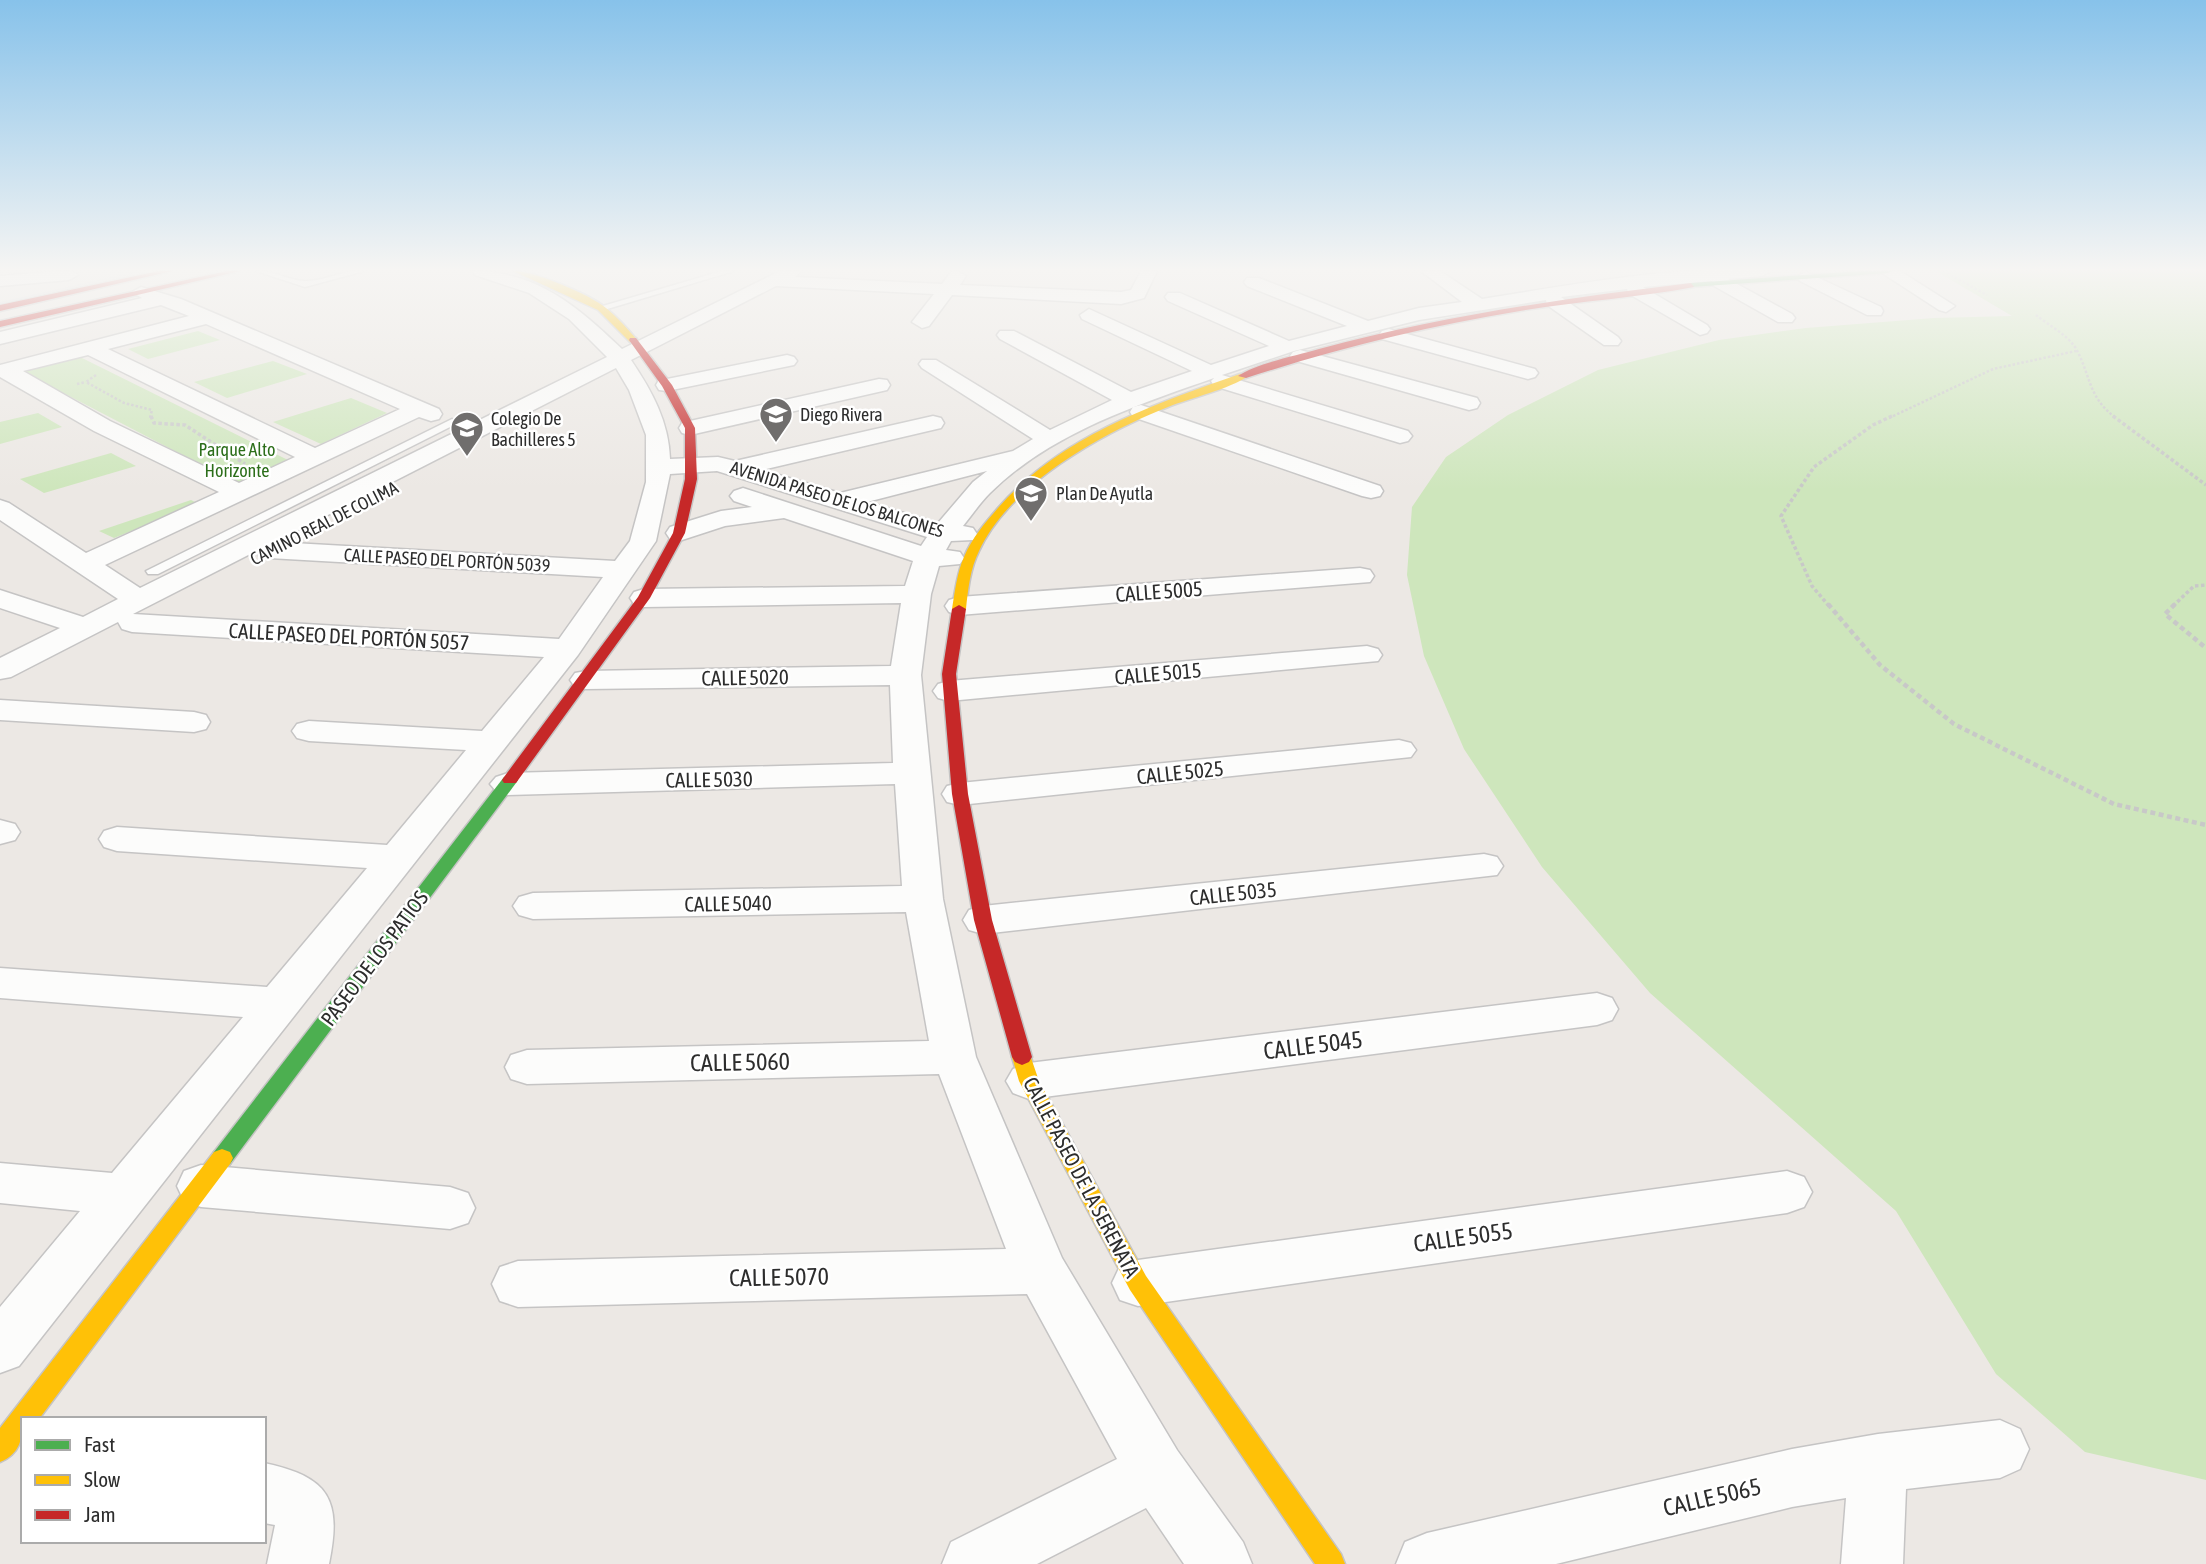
<svg xmlns="http://www.w3.org/2000/svg" width="2206" height="1564" font-family="'Asap Condensed',sans-serif">
  <rect width="100%" height="100%" fill="#ece8e4"/>
  <g fill="#cee6bc">
    <path d="M1936,271H2206V1480L2085,1452L1996,1374L1896,1211L1650,993L1542,867L1464,749L1424,656L1407,575L1412,507L1446,457L1508,415L1598,370L1719,340L1806,328L1934,318L2012,316Z"/>
    <path d="M198,331L220,340L148,359L128,349Z"/>
    <path d="M78,356L292,462L242,486L23,372Z"/>
    <path d="M273,361L307,374L227,398L194,382Z"/>
    <path d="M351,398L387,413L321,444L273,422Z"/>
    <path d="M38,413L62,427L0,444V422Z"/>
    <path d="M111,453L136,466L44,493L20,479Z"/>
    <path d="M191,500L199,504L114,538L99,531Z"/>
  </g>
  <g fill="none" stroke-linecap="round" stroke-linejoin="round">
    <defs>
      <g id="lane">
        <path d="M256,271C273,270 287,280 304,281C324,282 344,269 364,271L305,287Z"/>
        <path d="M722,271H734L604,310L596,308Z"/>
        <path d="M452,419L458,422L456,424L158,574H148L146,571Z"/>
      </g>
      <g id="street">
        <path d="M59,271H72L78,275L69,280L0,286V276Z"/>
        <path d="M473,271C537,271 578,307 622,349L780,271H801L795,277L942,284L951,272L957,271L966,276L960,285L1121,292L1131,290L1141,271H1157L1144,298L1121,304L952,295L929,326L922,328L912,322L934,294L776,286L631,360C652,391 669,422 670,459L718,457L735,461L933,416L941,418L944,423L941,428L762,470L840,493L1013,451L1033,439L922,368L919,364L922,360H936L1050,430L1112,400L1000,339L997,335L1000,331H1014L1131,392L1192,371L1082,319L1080,315L1089,309L1211,365L1269,346L1168,301L1165,297L1168,293H1180L1289,341L1347,326L1247,286L1244,282L1247,278H1259L1368,321L1419,308L1462,302L1421,271H1440L1482,299C1572,285 1680,264 1771,271L1762,276L1728,279L1792,314L1795,318L1792,322H1778L1714,286L1712,281L1643,287L1707,325L1710,329L1707,333L1700,335L1629,294L1627,289L1561,297L1618,337L1621,341L1618,345H1604L1547,305L1546,300L1419,320L1294,351L1222,375L1408,431L1412,436L1408,441L1400,443L1214,386L1211,381L1214,378C1137,405 1049,434 990,493C980,503 972,515 963,526L973,528L977,534L973,540L951,541L946,550L960,552L964,558L960,564L939,566L931,594L921,675L943,899L976,1057L1062,1258L1177,1450L1243,1542L1252,1564H1184L1146,1508L1037,1564H942L951,1542L1117,1459L1027,1294L518,1307L500,1301L492,1284L500,1267L518,1261L1006,1249L939,1074L527,1084L511,1079L505,1067L511,1055L527,1050L929,1041L906,912L533,919L519,915L513,906L519,897L533,893L902,886L895,784L508,795L496,791L490,784L496,777L508,773L893,763L890,685L586,689L575,687L570,680L575,673L586,671L891,666L901,603L644,607L634,604L630,598L634,592L644,589L905,586L913,561L784,518L725,526L679,541L670,539L666,533L670,527L721,511L752,507L734,501L730,496L734,491L743,488L921,546L927,537L717,471L670,474L656,541L578,655L19,1366L0,1373V1307L80,1211L0,1203V1163L112,1173L243,1017L0,998V968L267,987L367,868L117,851L104,847L99,839L104,831L117,827L387,845L466,750L309,741L297,738L292,731L297,724L309,721L482,731L544,657L132,632L122,629L118,622L11,677L0,679V658L60,628L0,608V590L83,617L118,599L0,520V500L9,503L86,553L219,492L94,431L0,377V365L189,316L161,305L0,344V332L142,298L132,292L141,287L181,299L439,409L442,414L439,419L431,421L419,417L105,565L140,588L607,357L569,319L529,293L475,275ZM206,324L400,409L315,448L108,349ZM88,355L295,457L239,483L110,421L23,371ZM616,368L629,390L646,435V482L630,541L615,561L275,542ZM987,471L973,482L938,523L867,502ZM256,551L259,556L269,558L603,577L559,639L133,614Z"/>
        <path d="M1879,271H1900L1955,306L1946,312L1939,310Z"/>
        <path d="M1806,272L1881,307L1883,311L1881,315H1867L1800,281L1797,277Z"/>
        <path d="M1389,329L1535,369L1538,373L1535,377L1528,379L1382,339L1379,335L1382,331Z"/>
        <path d="M1300,350L1477,398L1480,403L1477,408L1469,410L1293,360L1290,356L1293,352Z"/>
        <path d="M787,355L794,357L797,361L794,365L667,391L659,390L656,385L659,380L667,379Z"/>
        <path d="M879,379L887,380L890,385L887,390L690,435L682,433L679,428L682,423L690,421Z"/>
        <path d="M1141,405L1380,486L1383,491L1380,496L1371,498L1362,496L1133,417L1130,412L1133,407Z"/>
        <path d="M1360,568L1370,570L1374,576L1370,582L959,615L949,612L945,606L949,600L959,597Z"/>
        <path d="M1367,646L1378,649L1382,655L1378,661L949,701L938,698L933,691L938,684L949,681Z"/>
        <path d="M0,700L194,712L206,715L210,722L206,729L194,732L0,720Z"/>
        <path d="M1399,740L1411,743L1416,750L1411,757L960,805L947,802L942,794L947,786L960,783Z"/>
        <path d="M0,820L15,824L20,832L15,840L0,844Z"/>
        <path d="M1484,854L1497,857L1503,866L1497,875L983,934L969,930L963,920L969,910L983,906Z"/>
        <path d="M1597,993L1612,998L1618,1009L1612,1020L1597,1025L1029,1099L1013,1093L1006,1081L1013,1069L1029,1063Z"/>
        <path d="M201,1165L450,1187L468,1193L475,1208L468,1223L450,1229L201,1207L184,1201L177,1186L184,1171Z"/>
        <path d="M1787,1171L1804,1177L1812,1192L1804,1207L1787,1213L1138,1306L1120,1300L1112,1283L1120,1266L1138,1260Z"/>
        <path d="M2000,1420L2020,1429L2029,1449L2020,1469L2000,1478L1906,1489L1903,1564H1841L1846,1498L1792,1507L1556,1564H1396L1405,1542L1427,1533L1792,1449L1878,1434Z"/>
        <path d="M264,1463C330,1477 342,1500 329,1564H267L275,1525L264,1523Z"/>
      </g>
      <g id="fast">
        <path d="M1861,271H1892L1888,273L1691,287L1687,285L1691,283Z"/>
        <path d="M510,775L516,777L518,780L516,783L230,1164L222,1167L214,1164L211,1158L214,1152L504,777Z"/>
      </g>
      <g id="slow">
        <path d="M513,271C532,270 591,295 606,308C617,317 628,329 637,340L630,342L598,310Z"/>
        <path d="M1240,374L1248,376C1230,389 1190,398 1168,407C1102,433 1010,484 979,551C970,569 968,590 966,609L959,613L954,612L952,609C955,591 957,573 964,557C972,538 985,523 998,508C1061,436 1152,405 1240,374Z"/>
        <path d="M1022,1049L1029,1052L1039,1081L1146,1276L1341,1554L1345,1564H1315L1130,1290L1019,1081L1012,1057L1015,1052Z"/>
        <path d="M222,1149L230,1152L233,1158L230,1164L39,1419H23C23,1438 20,1454 0,1462V1428L214,1152Z"/>
      </g>
      <g id="jam">
        <path d="M159,271H172L0,311V305Z"/>
        <path d="M227,271H240L0,327V321Z"/>
        <path d="M1691,283L1694,287C1637,298 1578,301 1520,311C1427,326 1336,349 1246,378L1238,376C1257,363 1296,356 1319,349C1441,316 1566,298 1691,283Z"/>
        <path d="M630,338H636L672,385L695,428L697,479L685,533L650,598L516,783H504L502,780L504,777L638,597L673,533L685,479V428L662,386L629,340Z"/>
        <path d="M959,605L966,609L956,674L968,794L992,920L1032,1057L1029,1062L1022,1065L1015,1062L1012,1057L974,920L952,794L942,674L952,609Z"/>
      </g>
    </defs>
    <use href="#lane" stroke="#c5c4c4" stroke-width="3"/>
    <use href="#street" stroke="#c5c4c4" stroke-width="3"/>
    <use href="#fast" stroke="#c5c4c4" stroke-width="3"/>
    <use href="#slow" stroke="#c5c4c4" stroke-width="3"/>
    <use href="#jam" stroke="#c5c4c4" stroke-width="3"/>
    <g stroke="#c8c8c8" stroke-width="2.5" stroke-dasharray="2.5 2" stroke-linecap="butt">
      <path d="M1943,271L1987,295"/>
      <path d="M2036,315C2047,324 2067,335 2075,347C2091,374 2087,397 2116,418"/>
      <path d="M96,375L86,382L124,403L152,410L150,418"/>
      <path d="M77,384L86,382"/>
      <path d="M1889,418L1993,369L2076,351"/>
    </g>
    <g stroke="#c8c8c8" stroke-width="3.5" stroke-dasharray="3.5 2.5" stroke-linecap="butt">
      <path d="M151,416L154,423L185,425L245,464"/>
      <path d="M2113,416L2206,485"/>
      <path d="M1829,606L1812,586L1781,516L1814,467L1873,425L1892,416"/>
      <path d="M2173,606L2194,586L2206,585"/>
    </g>
    <g stroke="#c8c8c8" stroke-width="4.5" stroke-dasharray="5 3.5" stroke-linecap="butt">
      <path d="M1828,604L1880,665L1954,724L2114,804L2206,825"/>
      <path d="M2175,604L2165,614L2206,648"/>
    </g>
    <use href="#lane" fill="#fcfcfb" fill-rule="evenodd"/>
    <use href="#street" fill="#fcfcfb" fill-rule="evenodd"/>
    <use href="#fast" fill="#4caf50" fill-rule="evenodd"/>
    <use href="#slow" fill="#ffc107" fill-rule="evenodd"/>
    <use href="#jam" fill="#c62828" fill-rule="evenodd"/>
    <path stroke="#dfdfe1" stroke-width="2" d="M0,303L143,271"/>
  </g>
  <linearGradient id="sky" x2="0" y2="1"><stop stop-color="#87c2ea"/><stop offset="0.55" stop-color="#f6f5f3"/><stop offset="1" stop-color="#f6f5f3" stop-opacity="0"/></linearGradient>
  <rect width="2206" height="490" fill="url(#sky)"/>
  <defs>
    <symbol id="school-pin" viewBox="-11 -11 22 30"><path d="M0 17L-7.5 6A9.5 9.5 0 1 1 7.5 6Z" fill="#706e6d" stroke="#fff"/><path d="M0-5L7-2L0 1L-7-2ZM-4 1L0 2.5L4 1V4Q0 6-4 4Z" fill="#fff"/></symbol>
    <symbol id="university-pin" viewBox="-11 -11 22 30"><path d="M0 17L-7.5 6A9.5 9.5 0 1 1 7.5 6Z" fill="#706e6d" stroke="#fff"/><path d="M0-5L7-2L0 1L-7-2ZM-4 1L0 2.5L4 1V4Q0 6-4 4Z" fill="#fff"/></symbol>
  </defs>
  <g fill-rule="evenodd">
    <use href="#school-pin" x="757" y="395" width="38" height="52"/>
    <use href="#university-pin" x="448" y="409" width="38" height="52"/>
    <use href="#school-pin" x="1012" y="474" width="38" height="52"/>
  </g>
  <g text-anchor="middle" dominant-baseline="central" stroke-width="5" stroke-linejoin="round" paint-order="stroke">
    <g font-size="18" fill="#2d2d2d" stroke="#fff" text-anchor="start">
      <text x="800" y="414">Diego Rivera</text>
      <text x="491" y="418">Colegio De<tspan x="491" dy="21">Bachilleres 5</tspan></text>
      <text x="1056" y="493">Plan De Ayutla</text>
    </g>
    <g font-size="18" fill="#2c6e1a" stroke="#fff">
      <text x="237" y="449">Parque Alto<tspan x="237" dy="21">Horizonte</tspan></text>
    </g>
    <g font-size="18" fill="#2d2d2d" stroke="#fff">
      <text transform="translate(837 499) rotate(17)">AVENIDA PASEO DE LOS BALCONES</text>
      <text transform="translate(324 523) rotate(-27)">CAMINO REAL DE COLIMA</text>
      <text transform="translate(447 560) rotate(3)">CALLE PASEO DEL PORTÓN 5039</text>
    </g>
    <g font-size="21" fill="#2d2d2d" stroke="#fff">
      <text transform="translate(1159 591) rotate(-4)">CALLE 5005</text>
      <text transform="translate(349 636) rotate(3)">CALLE PASEO DEL PORTÓN 5057</text>
      <text transform="translate(1158 673) rotate(-5)">CALLE 5015</text>
      <text transform="translate(745 677) rotate(-1)">CALLE 5020</text>
      <text transform="translate(1180 772) rotate(-6)">CALLE 5025</text>
      <text transform="translate(709 779) rotate(-1)">CALLE 5030</text>
      <text transform="translate(1233 893) rotate(-6)">CALLE 5035</text>
      <text transform="translate(728 903) rotate(-1)">CALLE 5040</text>
      <text transform="translate(374 958) rotate(-53)">PASEO DE LOS PATIOS</text>
      <text transform="translate(1082 1177) rotate(62)">CALLE PASEO DE LA SERENATA</text>
    </g>
    <g font-size="24" fill="#2d2d2d" stroke="#fff">
      <text transform="translate(1313 1045) rotate(-7)">CALLE 5045</text>
      <text transform="translate(740 1062) rotate(-1)">CALLE 5060</text>
      <text transform="translate(1463 1237) rotate(-8)">CALLE 5055</text>
      <text transform="translate(779 1277) rotate(-1)">CALLE 5070</text>
      <text transform="translate(1712 1497) rotate(-13)">CALLE 5065</text>
    </g>
  </g>
  <rect x="21" y="1417" width="245" height="126" fill="#ffffff" stroke="#ababab" stroke-width="2"/>
  <rect x="35" y="1440" width="35" height="10" fill="#4caf50" stroke="#ababab" stroke-width="2"/>
  <text x="84" y="1452" font-size="21" fill="#2d2d2d">Fast</text>
  <rect x="35" y="1475" width="35" height="10" fill="#ffc107" stroke="#ababab" stroke-width="2"/>
  <text x="84" y="1487" font-size="21" fill="#2d2d2d">Slow</text>
  <rect x="35" y="1510" width="35" height="10" fill="#c62828" stroke="#ababab" stroke-width="2"/>
  <text x="84" y="1522" font-size="21" fill="#2d2d2d">Jam</text>
</svg>
